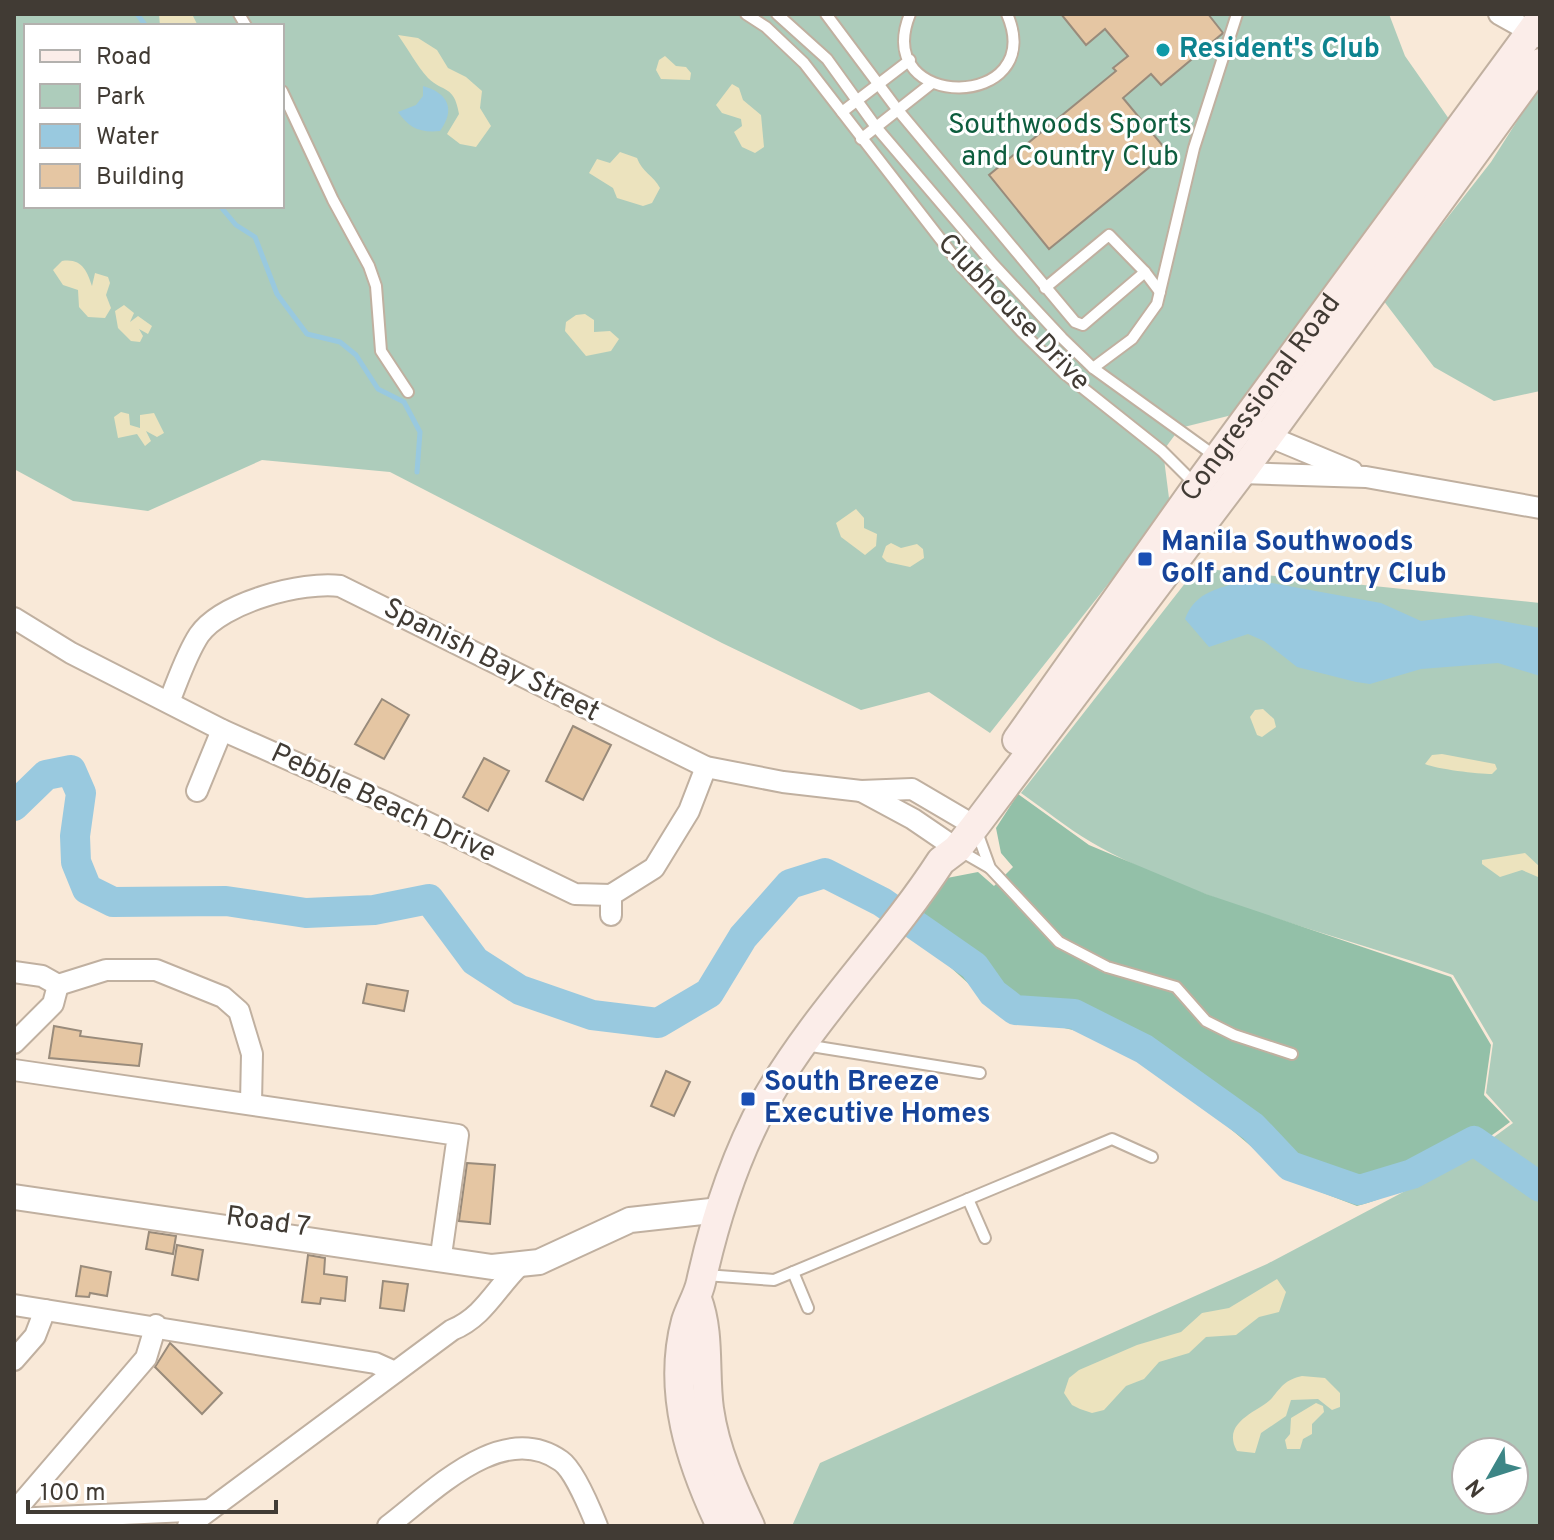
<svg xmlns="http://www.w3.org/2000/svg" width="1554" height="1540" font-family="Overpass,sans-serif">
  <rect width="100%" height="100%" fill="#f9e9d8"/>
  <g fill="#adccbb" fill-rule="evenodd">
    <path d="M14,14H1389L1405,56L1449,119L1232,415L1180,428L1163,451L1170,506L990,733L929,692L861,710L722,643L390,472L262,460L148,511L73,501L14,469ZM26,26H282V206H26Z"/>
    <path d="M1540,85V391L1494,401L1434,367L1383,300L1491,162Z"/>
    <path d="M1197,568L1540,603V1526H792L820,1463L1267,1264L1460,1162L1513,1123L1486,1093L1493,1043L1453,975C1339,935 1195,902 1091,842C1067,828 1044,809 1021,793ZM1466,1452H1514V1500H1466Z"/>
  </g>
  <path fill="#93c0a8" d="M1018,794L1089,845L1206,894L1451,977L1491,1045L1484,1095L1510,1122C1464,1156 1413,1191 1357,1206L1292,1181L1220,1120L1124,1051L1077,1031L1039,1022L1010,1021L908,929L947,878L978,872L994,886L1013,867L1001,853L996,828Z"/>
  <g fill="#ece3be">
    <path d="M159,14H192L198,26H160Z"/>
    <path d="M398,35L418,38L437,50L448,68L466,77L482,91L480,108L491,126L476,147L460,144L447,134L459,114C454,84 443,93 428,78C417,66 408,49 398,35Z"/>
    <path d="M665,56L676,66L686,67L691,73L690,80L661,79L656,70L659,60Z"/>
    <path d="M732,84L739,88L743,100L761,115L764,147L755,153L742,147L734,132L742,126L741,119L722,113L716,105Z"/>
    <path d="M620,152L637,158C642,172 653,175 660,188L652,203L643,206L617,198L613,188L589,173L597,159L610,163Z"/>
    <path d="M62,261C82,258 87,271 92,286L95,273L108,277L110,283L106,295L111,308L105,318L88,317L79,307L78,290L63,285L53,270Z"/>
    <path d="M124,305L134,313L130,322L138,316L152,326L148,334L139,329L143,336L140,342L131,341L118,328L115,311Z"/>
    <path d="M585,314L594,320V332L610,331L619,339L611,351L586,356L565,331L566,322L576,315Z"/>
    <path d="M121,412L129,414L130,425L140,428V415L154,413L164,433L157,437L146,431L151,441L145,446L137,434L118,438L114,417Z"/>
    <path d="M856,509L864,518V528L877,534L876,546L865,555L841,537L836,523Z"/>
    <path d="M891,543L901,548L917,544L923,549L924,558L910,567L887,562L882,557L886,546Z"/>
    <path d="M1263,709L1274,719L1276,727L1262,737L1257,735L1250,717L1255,710Z"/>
    <path d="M1442,754L1495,764L1497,769L1492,774C1478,774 1436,769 1425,764L1432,755Z"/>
    <path d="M1525,853L1540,867L1538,877L1522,870L1500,877L1482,864V860Z"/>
    <path d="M1277,1279L1286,1292L1279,1312L1259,1317L1236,1335L1206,1337L1189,1353L1159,1362L1144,1379L1126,1386L1104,1410L1092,1413L1080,1409L1072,1405L1064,1393L1069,1378L1079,1370L1137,1345L1181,1332L1202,1313L1229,1308Z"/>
    <path d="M1302,1376L1325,1378L1340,1393V1407L1332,1410L1318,1399L1291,1400L1286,1416L1261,1433L1255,1453L1237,1451C1220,1421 1261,1411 1272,1398C1282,1386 1285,1380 1302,1376Z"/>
    <path d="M1316,1403L1323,1406L1324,1412L1312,1424V1434L1303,1439L1300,1449H1287L1285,1440L1290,1434L1291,1418Z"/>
  </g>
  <g fill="#99c9df">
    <path d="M423,86C448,93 456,109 440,131C420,133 409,128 398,112L416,105L423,96Z"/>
    <path d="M1238,583H1272L1381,603L1421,621L1470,615L1540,628V676L1498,663L1421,669L1370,684L1356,682L1297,667L1264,641L1248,634L1209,647L1185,619C1194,595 1213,589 1238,583Z"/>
  </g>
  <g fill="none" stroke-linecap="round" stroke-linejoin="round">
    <g stroke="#99c9df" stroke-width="5">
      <path d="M137,14L146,26"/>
      <path d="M220,206L236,225L255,237L277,294L307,334L340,342L356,355L378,389L404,402L420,432L417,472"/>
    </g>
    <path stroke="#99c9df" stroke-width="30" d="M14,806L46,775L71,770L81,793L75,836L76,862L87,889L113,902L226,901L306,913L374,910L429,899L475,961L520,990L592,1015L658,1023L709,993L743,937L790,884L825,873L882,902L974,966L993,993L1015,1010L1074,1014L1144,1049L1253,1127L1290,1166L1359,1190L1412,1174L1474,1141L1540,1187"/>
  </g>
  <g fill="#e5c6a3" stroke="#998b7b" stroke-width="2">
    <path d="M1061,14H1208L1223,33L1161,85L1151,74L1123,98L1168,152L1049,249L989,175L1116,71L1113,68L1128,56L1105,29L1086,45Z"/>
    <path d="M382,699L409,715L384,759L355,744Z"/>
    <path d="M573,726L611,745L583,800L546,781Z"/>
    <path d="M484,758L509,771L488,811L463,797Z"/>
    <path d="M367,984L408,991L404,1011L363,1003Z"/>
    <path d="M54,1026L81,1031L80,1036L142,1044L139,1066L49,1058Z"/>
    <path d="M666,1071L690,1082L674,1116L651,1106Z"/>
    <path d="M467,1163L495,1165L490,1224L459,1221Z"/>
    <path d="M149,1232L176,1236L173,1254L146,1249Z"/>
    <path d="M177,1245L203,1250L198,1280L172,1275Z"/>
    <path d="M308,1255L325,1258L324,1274L347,1277L345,1301L321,1298L320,1304L302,1302Z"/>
    <path d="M81,1266L111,1272L107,1296L90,1293L89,1297L76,1296Z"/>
    <path d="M383,1281L408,1284L404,1311L380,1308Z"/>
    <path d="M170,1343L222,1393L202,1414L155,1367Z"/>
  </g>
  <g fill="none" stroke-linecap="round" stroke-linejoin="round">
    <defs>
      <g id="service">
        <path d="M239,14L246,26"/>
        <path d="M746,14L766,27L804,63L962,267L1022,332L1064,373L1162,451L1195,484"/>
        <path d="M777,14L827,59L876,127L993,264L1062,338L1093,368L1215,456"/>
        <path d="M826,14L897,109L1075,322L1083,325L1145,272L1160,292"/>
        <path d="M910,14C870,113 1049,111 1007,14"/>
        <path d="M282,91L333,200L369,266L376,286L381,351L408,392"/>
        <path d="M842,112L910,60"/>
        <path d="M861,139L932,83"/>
        <path d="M1045,288L1109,235L1145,272"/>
        <path d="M1093,368L1132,339L1157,304L1194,148L1237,14"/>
        <path d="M977,832L990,868L1059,942L1107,967L1176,987L1206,1021L1234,1035L1292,1054"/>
        <path d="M957,849L990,868"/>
        <path d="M805,1045L980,1073"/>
        <path d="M968,1199L985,1238"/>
        <path d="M793,1272L808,1308"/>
        <path d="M705,1275L774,1280L1112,1139L1152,1157"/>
      </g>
      <g id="minor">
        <path d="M1499,14L1540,37"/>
        <path d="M1256,431L1352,471"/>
        <path d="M1232,467L1241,473L1366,477L1540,508"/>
        <path d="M14,618L71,653L222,730L389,804L575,894L611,895L654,868L689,811L706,767"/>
        <path d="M169,702C178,680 186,655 199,635C222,602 303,581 340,586L706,767L783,782L861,791L912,789L975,826"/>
        <path d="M197,791L222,730"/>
        <path d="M861,791L913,819L957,849"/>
        <path d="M611,915V895"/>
        <path d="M14,972L42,976L58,985L53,1004L14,1043"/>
        <path d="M58,985L106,970H156L223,997L239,1011L252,1054L251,1103"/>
        <path d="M14,1070L458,1135L442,1248"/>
        <path d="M14,1305L375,1363L395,1372"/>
        <path d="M14,1360L35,1336L45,1310"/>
        <path d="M14,1512L146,1358L156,1325"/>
        <path d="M14,1519L209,1510"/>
        <path d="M188,1526L452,1330C484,1317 496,1288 520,1265"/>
        <path d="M388,1526C433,1492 502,1419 561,1461C574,1470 591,1511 597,1526"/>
      </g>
      <path id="tertiary" d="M14,1197L492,1267L539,1262L630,1220L720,1210"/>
      <g id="secondary">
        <path id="s1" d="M1017,740L1197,486L1540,19"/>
        <path d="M697,1299C710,1333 704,1373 709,1409C715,1451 732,1488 750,1526"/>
        <path d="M721,1526C691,1463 667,1392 686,1321C690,1308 698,1296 701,1282C715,1218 734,1158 766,1100C815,1014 888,943 941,861L957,849L975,826L1241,473L1540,63"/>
      </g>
    </defs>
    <use href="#service" stroke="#c0b0a0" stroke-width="14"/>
    <use href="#minor" stroke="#c0b0a0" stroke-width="24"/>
    <use href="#tertiary" stroke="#c0b0a0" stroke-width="28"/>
    <use href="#secondary" stroke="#c0b0a0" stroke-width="32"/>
    <use href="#service" stroke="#fff" stroke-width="10"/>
    <use href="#minor" stroke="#fff" stroke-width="20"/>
    <use href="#tertiary" stroke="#fff" stroke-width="24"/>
    <use href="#secondary" stroke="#fbede9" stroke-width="28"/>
  </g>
  <circle fill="#0f9aa8" stroke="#fff" stroke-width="3" cx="1163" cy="50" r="8"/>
  <g fill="#1a4fb4" stroke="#fff" stroke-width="3">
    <rect x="1137" y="551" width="16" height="16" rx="4"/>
    <rect x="740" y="1091" width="16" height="16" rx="4"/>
  </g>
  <g text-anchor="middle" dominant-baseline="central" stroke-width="6" stroke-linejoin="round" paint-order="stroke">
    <g font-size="28" font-weight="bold" fill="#0d838f" stroke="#fff" text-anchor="start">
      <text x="1179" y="50">Resident's Club</text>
    </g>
    <g font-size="28" fill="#0d5d3e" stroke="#fff">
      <text x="1070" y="126">Southwoods Sports<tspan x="1070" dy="32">and Country Club</tspan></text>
    </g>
    <g font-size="28" fill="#413b34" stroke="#fff">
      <text transform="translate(1013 313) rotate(46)">Clubhouse Drive</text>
      <text stroke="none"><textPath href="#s1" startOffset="420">Congressional Road</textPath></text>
      <text transform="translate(491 661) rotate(27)">Spanish Bay Street</text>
      <text transform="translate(383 804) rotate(25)">Pebble Beach Drive</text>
      <text transform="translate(268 1223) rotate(8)">Road 7</text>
    </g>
    <g font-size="28" font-weight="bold" fill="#164399" stroke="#fff" text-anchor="start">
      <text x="1161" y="543">Manila Southwoods<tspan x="1161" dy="32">Golf and Country Club</tspan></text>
      <text x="764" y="1083">South Breeze<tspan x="764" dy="32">Executive Homes</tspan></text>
    </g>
  </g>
  <rect width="1554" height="1540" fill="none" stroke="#413b34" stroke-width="32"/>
  <rect x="24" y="24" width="260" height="184" fill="#ffffff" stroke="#b3b1ae" stroke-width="2"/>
  <rect x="40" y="50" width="40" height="12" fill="#fbede9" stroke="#b3b1ae" stroke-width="2"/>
  <text x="96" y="64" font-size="24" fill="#413b34">Road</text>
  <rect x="40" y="84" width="40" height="24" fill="#adccbb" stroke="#b3b1ae" stroke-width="2"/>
  <text x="96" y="104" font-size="24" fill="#413b34">Park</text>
  <rect x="40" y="124" width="40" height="24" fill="#99c9df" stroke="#b3b1ae" stroke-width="2"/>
  <text x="96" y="144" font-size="24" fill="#413b34">Water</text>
  <rect x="40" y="164" width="40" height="24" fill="#e5c6a3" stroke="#b3b1ae" stroke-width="2"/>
  <text x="96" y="184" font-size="24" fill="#413b34">Building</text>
  <g transform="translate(1490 1476) rotate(231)"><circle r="38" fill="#ffffff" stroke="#b3b1ae" stroke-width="2"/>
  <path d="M0-6L14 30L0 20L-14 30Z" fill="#3d8686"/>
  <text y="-12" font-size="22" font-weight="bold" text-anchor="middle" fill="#413b34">N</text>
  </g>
  <path d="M28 1500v12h248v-12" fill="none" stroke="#413b34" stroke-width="4"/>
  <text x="40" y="1500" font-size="24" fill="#413b34" stroke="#ffffff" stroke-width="6" paint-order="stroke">100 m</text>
</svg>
